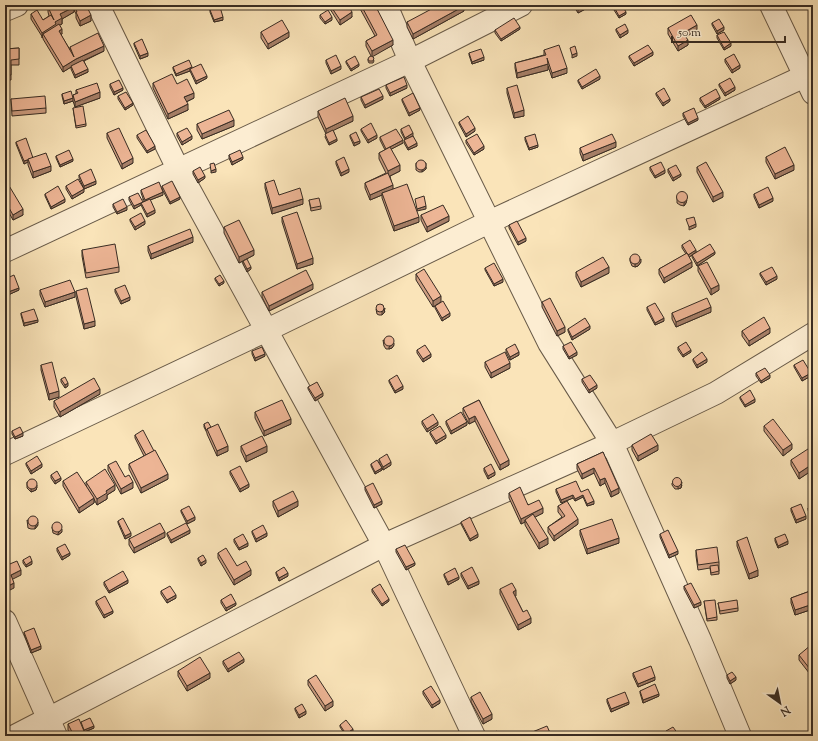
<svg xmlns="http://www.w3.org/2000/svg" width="818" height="741" font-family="'Sorts Mill Goudy',serif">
  <rect width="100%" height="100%" fill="#fae4b9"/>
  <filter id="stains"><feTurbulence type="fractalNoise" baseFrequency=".005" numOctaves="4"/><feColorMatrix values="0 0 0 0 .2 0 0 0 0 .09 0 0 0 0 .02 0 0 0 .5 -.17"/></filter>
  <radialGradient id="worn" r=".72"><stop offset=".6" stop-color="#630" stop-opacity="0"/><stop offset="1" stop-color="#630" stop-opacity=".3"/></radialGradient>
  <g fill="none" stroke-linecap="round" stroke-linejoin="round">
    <defs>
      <g id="minor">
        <path d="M98,5L178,169L384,545L474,736"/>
        <path d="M386,5L410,61L549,343L612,443L700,640L740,736"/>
        <path d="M771,5L813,93"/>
        <path d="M5,10L17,5"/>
        <path d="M5,251L410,61L521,5"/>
        <path d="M5,454L267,330L489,222L805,76L813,69"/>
        <path d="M5,621L56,736"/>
        <path d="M15,736L384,545L612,443L716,393L813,334"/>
      </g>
    </defs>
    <use href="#minor" stroke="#685a48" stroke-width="24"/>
    <use href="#minor" stroke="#fcedd2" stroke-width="22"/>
  </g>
  <g fill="#cc9c80" stroke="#382c23">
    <path d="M51,5H86L91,21L80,26L76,18V14L74,10V12L62,19V24L59,25L62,34L61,35L70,50V47L104,51L84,61L88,72L75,78L71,69V67L63,72L43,39V38L31,19V14L43,20L49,16L48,12V7Z"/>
    <rect x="127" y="5" width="15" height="3"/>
    <rect x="146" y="5" width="13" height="3"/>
    <path d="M330,5H348L352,17L340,25L330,9Z"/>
    <path d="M358,5H375L393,45L372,56L374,61L373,63H369L368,61V59L371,56L366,46V41L375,36Z"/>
    <path d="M573,5H593L578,13Z"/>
    <path d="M614,7L626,14L619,18L614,10Z"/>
    <path d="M210,10L223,20L214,22L210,12Z"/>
    <path d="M464,11L413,39L407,27V22Z"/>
    <path d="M320,15L332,20L325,24L320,18Z"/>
    <path d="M712,23L724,30L717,34L712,25Z"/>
    <path d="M668,28L697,30L686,37L688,45L678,51L668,34Z"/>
    <path d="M520,29L501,41L495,33V30Z"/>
    <path d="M616,29L628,33L620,38L616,31Z"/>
    <path d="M261,32L289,37L268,49L261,38Z"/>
    <path d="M717,35L731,46L724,50L717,38Z"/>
    <path d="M134,43L148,56L140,59L134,45Z"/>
    <path d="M19,48V65H11V80H5V49Z"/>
    <path d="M544,50L567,73L552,78L548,66V70L517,78L515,68V63L544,55Z"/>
    <path d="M469,53L484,60L472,64L469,55Z"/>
    <path d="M653,55L634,66L629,58V56Z"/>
    <path d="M725,59L740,68L732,73L725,62Z"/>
    <path d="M326,60L341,69L331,74L326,63Z"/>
    <path d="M346,61L359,66L351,71L346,63Z"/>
    <path d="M173,67L192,68L207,78L196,84L190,71L176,76L173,69Z"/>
    <path d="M600,79L582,89L578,82V80Z"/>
    <path d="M153,83L177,84L194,98L186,102L188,110L168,119L153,88Z"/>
    <path d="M110,84L123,90L114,95L110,87Z"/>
    <path d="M719,84L735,90L725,96L719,86Z"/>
    <path d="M386,85L407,88L390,96L386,88Z"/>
    <rect x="5" y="86" width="3" height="15"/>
    <path d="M507,88L524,116L514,118L507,93Z"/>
    <path d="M76,90L100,98L75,107L73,101L64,104L62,96V94L73,98V95L76,94Z"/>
    <path d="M656,93L670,101L663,106L656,95Z"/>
    <path d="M118,96L133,105L125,110L118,99Z"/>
    <path d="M361,97L383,99L365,108L361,100Z"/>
    <path d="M700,98L720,99L705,108L700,101Z"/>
    <path d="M11,99L46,108V113L12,116Z"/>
    <path d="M402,99L420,110L409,116L402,101Z"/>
    <path d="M73,108L86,124V126L76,128Z"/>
    <path d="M318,111L353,121L333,130L337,141L329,145L325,137L326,134L318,117Z"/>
    <path d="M683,113L698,120L688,125L683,116Z"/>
    <path d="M459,122L475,131L466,137L459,124Z"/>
    <path d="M197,124L234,126L202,139L197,130Z"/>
    <path d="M361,129L377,138L368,143L361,131Z"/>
    <path d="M401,129L413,136L417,146L408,150L404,143L405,140L401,132Z"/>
    <path d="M107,133L133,163L122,169L107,138Z"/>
    <path d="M177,133L192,139L182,145L177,136Z"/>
    <path d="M137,135L155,149L147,153L137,138Z"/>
    <path d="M350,135L360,143L354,146L350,137Z"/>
    <path d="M380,137L403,143L391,149L400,171L390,176L393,189L419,222L394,231L382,198V195L370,200L365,188V183L386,173L379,159V153L385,150L380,140Z"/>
    <path d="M525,137L538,147L529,150L525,140Z"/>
    <path d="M466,140L484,149L474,155L466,143Z"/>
    <path d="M16,142L33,158L51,171L33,178L28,165V162L24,164L16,144Z"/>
    <path d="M616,147L583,161L580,153V148Z"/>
    <path d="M229,155L243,159L232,165L229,158Z"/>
    <path d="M56,156L73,161L60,167L56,158Z"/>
    <path d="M766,157L794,170L775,179L766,162Z"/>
    <path d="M336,161L349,172L341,176L336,164Z"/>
    <path d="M416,163H426V169L422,172H419L416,170Z"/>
    <path d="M650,167L665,173L655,178L650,170Z"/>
    <path d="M697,167L723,197L713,202L697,172Z"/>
    <path d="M668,169L681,176L673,181L668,172Z"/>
    <path d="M193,171L205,178L198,183L193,174Z"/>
    <path d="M79,175L96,184L84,189L79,178Z"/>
    <path d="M5,179L23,215L13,220L8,211L5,213Z"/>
    <path d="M265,183L279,195L303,204L272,214L265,188Z"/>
    <path d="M66,186L84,192L72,199L66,189Z"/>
    <path d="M162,186L180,199L170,204L162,189Z"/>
    <path d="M141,190L163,195L150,200L155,213L147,217L141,205L134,209L129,200V197L143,202L144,201L141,193Z"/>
    <path d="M45,194L65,202L51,209L45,196Z"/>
    <path d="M754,194L773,201L759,208L754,197Z"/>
    <path d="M677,197L687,200L686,203L684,206L680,205L677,203Z"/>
    <path d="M309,200L321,206V209L311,211Z"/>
    <path d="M113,204L127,210L117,214L113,207Z"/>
    <path d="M421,215L449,221L427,232L421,220Z"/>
    <path d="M282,217L313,264L297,269L282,222Z"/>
    <path d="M130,219L145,224L135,230L130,221Z"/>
    <path d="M509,225L526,241L518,245L509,228Z"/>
    <path d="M224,227L254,255L239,263L224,233Z"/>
    <path d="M193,242L151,259L148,251V246Z"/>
    <path d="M682,245L696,252L715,254L697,266L692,257V255L689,257L692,267L664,283L659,274V269L686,254L682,248Z"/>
    <path d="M82,250L119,267V272L86,278L82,256Z"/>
    <path d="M630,258L641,262L638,266L635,267L632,266L630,261Z"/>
    <path d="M243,261L251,269L247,272L243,264Z"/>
    <path d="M698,266L719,290L711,295L698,271Z"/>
    <path d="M485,268L503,282L494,286L485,270Z"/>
    <path d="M576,272L609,273L581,287L576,277Z"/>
    <path d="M760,273L777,279L766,285L760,275Z"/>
    <path d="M416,274L441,302L433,307L416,280Z"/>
    <path d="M215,278L224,283L219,286L215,280Z"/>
    <path d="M5,279L19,290L8,295L5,287Z"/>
    <path d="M115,289L130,300L121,304L115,292Z"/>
    <path d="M313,289L269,311L262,297V292Z"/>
    <path d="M40,290L75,297L45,307L40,295Z"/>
    <path d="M76,291L95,326L84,329L76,297Z"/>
    <path d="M542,302L565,332L557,336L542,307Z"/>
    <path d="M435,306L450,316L442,321L435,308Z"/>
    <path d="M647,307L664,321L655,325L647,310Z"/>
    <path d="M376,309L385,311L384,313L382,315H379L377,314Z"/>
    <path d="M711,312L676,327L672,319V313Z"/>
    <path d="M21,313L38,322L24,326L21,315Z"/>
    <path d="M568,329H590L572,340L568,331Z"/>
    <path d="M742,331L770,333L749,346L742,336Z"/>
    <path d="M383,340L394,345L392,348L389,349H386L384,346Z"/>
    <path d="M563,346L577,355L569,359L563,349Z"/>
    <path d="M678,347L691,352L683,357L678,350Z"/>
    <path d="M506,349L519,355L510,360L506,352Z"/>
    <path d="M417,350L431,357L423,362L417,353Z"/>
    <path d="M252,351L265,356L255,361L252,354Z"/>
    <path d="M693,359L707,362L697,368L693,361Z"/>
    <path d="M485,362L510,368L491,378L485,367Z"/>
    <path d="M41,365L59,397L49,400L41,370Z"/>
    <path d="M794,365L811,376L802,381L794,367Z"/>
    <path d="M756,373L770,378L761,383L756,376Z"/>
    <path d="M61,379L68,386L65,388L61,382Z"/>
    <path d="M582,379L597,388L589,393L582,382Z"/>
    <path d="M389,380L403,389L395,393L389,382Z"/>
    <path d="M308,387L323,396L315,401L308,389Z"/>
    <path d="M100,394L60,417L54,407V401Z"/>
    <path d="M740,397L755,402L745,407L740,399Z"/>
    <path d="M479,400L509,465L500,470L475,421L469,424L463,413V408Z"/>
    <path d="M255,412L291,424L264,436L255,418Z"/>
    <path d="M422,421L438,425L427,432L422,424Z"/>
    <path d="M446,421L467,425L451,434L446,424Z"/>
    <path d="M204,424L211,427L228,451L217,456L207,434V433L204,427Z"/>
    <path d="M764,426L792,449L783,456L764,431Z"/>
    <path d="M12,431L23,436L15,439L12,434Z"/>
    <path d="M430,432L446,438L436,444L430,434Z"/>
    <path d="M135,435L168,479L141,493L129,469V464L144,456L135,438Z"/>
    <path d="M632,445L658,450L638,461L632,450Z"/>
    <path d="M241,446L267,452L246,462L241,451Z"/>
    <path d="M813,451V473L811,471L799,479L791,465V460Z"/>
    <path d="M603,452L619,493L611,497L605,483L600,486L594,473L582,479L577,469V464Z"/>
    <path d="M379,459L391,465L383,470L379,462Z"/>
    <path d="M26,463L42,467L31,474L26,465Z"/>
    <path d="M371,464L382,470L375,474L371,466Z"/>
    <path d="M108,465L125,477L133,488L121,494L108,470Z"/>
    <path d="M484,468L495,475L488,479L484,471Z"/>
    <path d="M230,471L249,487L240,492L230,474Z"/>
    <path d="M51,475L61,480L55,484L51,478Z"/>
    <path d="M63,481L86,486V482L115,490L107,495V499L97,505L94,499V503L79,513L63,486Z"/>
    <path d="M27,482L37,487L36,490L31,492L27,488Z"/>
    <path d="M672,483L682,485L681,488L678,489H675L672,485Z"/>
    <path d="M365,487L382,504L374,508L365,490Z"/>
    <path d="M556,489L581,492L594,504L587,506L583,497L575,501L573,498L561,503L556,492Z"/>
    <path d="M509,493L543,513L534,517L548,544L539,549L525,525V522L521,524L509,498Z"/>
    <path d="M273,501L298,506L278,517L273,506Z"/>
    <path d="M558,506L578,524L554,541L548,532V527L562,517L558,512Z"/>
    <path d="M813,506L811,518L808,510V508Z"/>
    <path d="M791,508L806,519L796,523L791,511Z"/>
    <path d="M181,510L195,520L187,524L181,512Z"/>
    <path d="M27,520L38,525L35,529H31L28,528Z"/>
    <path d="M118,521L131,536L125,539L118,523Z"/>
    <path d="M461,522L478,537L470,541L461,524Z"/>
    <path d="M52,527L62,532L58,535L53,533Z"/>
    <path d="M580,530L619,543L587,554L580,535Z"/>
    <path d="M252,531L267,536L256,542L252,533Z"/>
    <path d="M167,533H190L171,543L167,535Z"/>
    <path d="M660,534L678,554L669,558L660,537Z"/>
    <path d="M165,537L134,553L129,545V539Z"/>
    <path d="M775,538L788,544L778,548L775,541Z"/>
    <path d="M234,539L248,546L239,550L234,542Z"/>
    <path d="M737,541L758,576L749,579L737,546Z"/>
    <path d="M57,548L70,555L62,560L57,551Z"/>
    <path d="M396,549L415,565L406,570L396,552Z"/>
    <path d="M696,550L719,562V574L711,575L710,568L698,570L696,556Z"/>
    <path d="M218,553L237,566L251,575L234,585L218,558Z"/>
    <path d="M198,558L206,563L201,566L198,560Z"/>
    <path d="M23,560L32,564L26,567L23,563Z"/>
    <path d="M276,572L288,576L279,581L276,574Z"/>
    <path d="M461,573L479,584L468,589L461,576Z"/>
    <path d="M444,574L459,579L448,585L444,576Z"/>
    <path d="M104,582L128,583L109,593L104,585Z"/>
    <path d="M684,586L701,605L694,608L684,589Z"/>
    <path d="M372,589L389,601L382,606L372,592Z"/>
    <path d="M500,589L516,596H515L523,612L531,623L518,630L500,594Z"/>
    <path d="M813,590V609L795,615L791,603V598Z"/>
    <path d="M161,591L176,598L167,603L161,594Z"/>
    <path d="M221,600L236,605L226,611L221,603Z"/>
    <path d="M96,601L113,613L104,618L96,604Z"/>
    <path d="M704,601L717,617V620L707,621Z"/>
    <path d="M718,603L738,608V611L720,614Z"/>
    <path d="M24,632L41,649L31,653L24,634Z"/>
    <path d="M813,648V678L799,660V655Z"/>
    <path d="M223,661L244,662L228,672L223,664Z"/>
    <path d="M178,671L210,678L187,691L178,676Z"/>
    <path d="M633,673L655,680L638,687L633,676Z"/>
    <path d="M727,675L736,680L730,684L727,678Z"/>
    <path d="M308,680L333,706L325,711L308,685Z"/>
    <path d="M423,691L440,703L432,708L423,694Z"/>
    <path d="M640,691L659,696L643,703L640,693Z"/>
    <path d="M471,697L492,719L483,724L471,702Z"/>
    <path d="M607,699L629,704L611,712L607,702Z"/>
    <path d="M295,708L306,714L299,718L295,710Z"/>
    <path d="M81,722L94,728L85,732L86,736H71L68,730V724H81Z"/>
    <path d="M340,725L353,732L346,736L340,727Z"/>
  </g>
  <g fill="#a67f68" stroke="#382c23">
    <path d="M117,5H122L113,9V7Z"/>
    <path d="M583,5H593L578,13V8Z"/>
    <path d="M464,6V11L413,39V34Z"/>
    <path d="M74,7V12L62,19V24L43,34L42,38V33L55,22L60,14Z"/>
    <path d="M352,12V17L340,25V20Z"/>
    <path d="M626,12V14L619,18V16Z"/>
    <path d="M91,15V21L80,26V21Z"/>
    <path d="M223,17V20L214,22V20Z"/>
    <path d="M332,17V20L325,24V22Z"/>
    <path d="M697,25V30L683,38V33Z"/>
    <path d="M520,27V29L501,41V39Z"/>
    <path d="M724,27V30L717,34V31Z"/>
    <path d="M62,29V34L59,36V31Z"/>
    <path d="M628,30V33L620,38V35Z"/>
    <path d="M289,32V37L268,49V44Z"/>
    <path d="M393,40V45L372,57V51Z"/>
    <path d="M688,40V45L678,51V46Z"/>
    <path d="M731,43V46L724,50V48Z"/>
    <path d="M104,46V51L76,64L63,72V67L76,59Z"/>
    <path d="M653,52V55L634,66V63Z"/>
    <path d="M148,53V56L140,59V56Z"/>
    <path d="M577,53V56L572,58V55Z"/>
    <path d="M484,57V60L472,64V62Z"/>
    <path d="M359,64V66L351,71V69Z"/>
    <path d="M548,64V70L517,78V73Z"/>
    <path d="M740,65V68L732,73V70Z"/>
    <path d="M341,66V69L331,74V71Z"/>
    <path d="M192,67V70L190,69V71L176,76V74Z"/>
    <path d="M567,68V73L552,78V73Z"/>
    <path d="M88,69V72L75,78V75Z"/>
    <path d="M207,76V78L196,84V81Z"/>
    <path d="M600,76V79L582,89V87Z"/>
    <path d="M407,85V88L390,96V93Z"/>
    <path d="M735,87V90L725,96V93Z"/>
    <path d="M123,88V90L114,95V92Z"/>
    <path d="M100,92V98L75,107V102Z"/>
    <path d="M194,93V98L184,103V97Z"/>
    <path d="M383,96V99L365,108V105Z"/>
    <path d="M720,97V99L705,108V106Z"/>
    <path d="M73,98V101L64,104V101Z"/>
    <path d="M670,99V101L663,106V103Z"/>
    <path d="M133,103V105L125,110V108Z"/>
    <path d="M188,104V110L168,119V114Z"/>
    <path d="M420,108V110L409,116V113Z"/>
    <path d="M524,110V116L514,118V113Z"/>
    <path d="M353,116V121L326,134V129Z"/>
    <path d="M698,118V120L688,125V123Z"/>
    <path d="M234,120V126L202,139V134Z"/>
    <path d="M475,128V131L466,137V134Z"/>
    <path d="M413,133V136L405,140V138Z"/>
    <path d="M377,135V138L368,143V140Z"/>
    <path d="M192,136V139L182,145V142Z"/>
    <path d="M337,139V141L329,145V143Z"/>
    <path d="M403,140V143L386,152V149Z"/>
    <path d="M360,141V143L354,146V143Z"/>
    <path d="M616,142V147L583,161V155Z"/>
    <path d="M417,143V146L408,150V148Z"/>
    <path d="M538,145V147L529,150V148Z"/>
    <path d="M155,146V149L147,153V151Z"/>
    <path d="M484,146V149L474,155V153Z"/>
    <path d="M243,157V159L232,165V162Z"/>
    <path d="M133,158V163L122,169V164Z"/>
    <path d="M73,159V161L60,167V165Z"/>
    <path d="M28,160V162L24,164V161Z"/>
    <path d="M400,165V171L388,177V171Z"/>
    <path d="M794,165V170L775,179V174Z"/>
    <path d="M51,166V171L33,178V172Z"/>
    <path d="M426,167V169L422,172V170Z"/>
    <path d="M216,169V172L211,173V171Z"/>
    <path d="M349,169V172L341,176V173Z"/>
    <path d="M665,170V173L655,178V176Z"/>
    <path d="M681,174V176L673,181V178Z"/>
    <path d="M205,176V178L198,183V180Z"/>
    <path d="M96,181V184L84,189V186Z"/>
    <path d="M393,185V190L382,193V195L370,200V195Z"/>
    <path d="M84,189V192L72,199V196Z"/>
    <path d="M163,192V195L145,202V200Z"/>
    <path d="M723,192V197L713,202V197Z"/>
    <path d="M180,197V199L170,204V202Z"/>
    <path d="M687,197L686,203L684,206V203Z"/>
    <path d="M773,198V201L759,208V205Z"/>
    <path d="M65,199V202L51,209V207Z"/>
    <path d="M303,199V204L272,214V208Z"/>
    <path d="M141,203V205L134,209V206Z"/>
    <path d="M8,206V211L5,213V207Z"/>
    <path d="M426,206V209L417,211V209Z"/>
    <path d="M127,207V210L117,214V212Z"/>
    <path d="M23,209V215L13,220V215Z"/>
    <path d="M155,210V213L147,217V214Z"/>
    <path d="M449,216V221L427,232V227Z"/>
    <path d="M419,217V222L394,231V226Z"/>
    <path d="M145,221V224L135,230V227Z"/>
    <path d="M696,224V227L689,230V227Z"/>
    <path d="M193,237V242L151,259V254Z"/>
    <path d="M526,238V241L518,245V242Z"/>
    <path d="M254,250V255L239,263V257Z"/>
    <path d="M696,250V252L688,258V255Z"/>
    <path d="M715,252V254L697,266V263Z"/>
    <path d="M313,258V264L297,269V264Z"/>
    <path d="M641,259V262L638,266L635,267V264Z"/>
    <path d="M692,262V267L664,283V278Z"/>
    <path d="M251,267V269L247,272V269Z"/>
    <path d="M609,267V273L581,287V282Z"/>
    <path d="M777,276V279L766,285V282Z"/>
    <path d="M503,279V282L494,286V284Z"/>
    <path d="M224,281V283L219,286V284Z"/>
    <path d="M313,284V289L269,311V306Z"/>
    <path d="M719,285V290L711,295V289Z"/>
    <path d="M19,288V290L8,295V292Z"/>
    <path d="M75,292V297L45,307V302Z"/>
    <path d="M441,296V302L433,307V301Z"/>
    <path d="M130,297V300L121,304V301Z"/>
    <path d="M711,307V312L676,327V322Z"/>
    <path d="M385,308L384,313L382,315V312Z"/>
    <path d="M450,313V316L442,321V318Z"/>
    <path d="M664,318V321L655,325V323Z"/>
    <path d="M38,320V322L24,326V323Z"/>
    <path d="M95,321V326L84,329V324Z"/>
    <path d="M590,326V329L572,340V337Z"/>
    <path d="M565,327V332L557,336V331Z"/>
    <path d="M770,328V333L749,346V341Z"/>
    <path d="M394,343V345L392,348L389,349V347Z"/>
    <path d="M691,350V352L683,357V355Z"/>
    <path d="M519,352V355L510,360V357Z"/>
    <path d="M577,352V355L569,359V357Z"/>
    <path d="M265,354V356L255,361V358Z"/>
    <path d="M431,354V357L423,362V359Z"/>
    <path d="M707,359V362L697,368V365Z"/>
    <path d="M510,363V368L491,378V373Z"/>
    <path d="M811,373V376L802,381V378Z"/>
    <path d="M770,375V378L761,383V381Z"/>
    <path d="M68,383V386L65,388V385Z"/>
    <path d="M597,385V388L589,393V390Z"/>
    <path d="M403,386V389L395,393V391Z"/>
    <path d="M100,389V394L60,417V412Z"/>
    <path d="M59,391V397L49,400V394Z"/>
    <path d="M323,393V396L315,401V398Z"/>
    <path d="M755,399V402L745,407V405Z"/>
    <path d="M475,416V421L469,424V419Z"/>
    <path d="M291,419V424L264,436V431Z"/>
    <path d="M438,422V425L427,432V429Z"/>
    <path d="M467,422V425L451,434V431Z"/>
    <path d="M23,433V436L15,439V437Z"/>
    <path d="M446,435V438L436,444V441Z"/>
    <path d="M792,444V449L783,456V450Z"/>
    <path d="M658,445V450L638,461V456Z"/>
    <path d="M228,446V451L217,456V451Z"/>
    <path d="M267,446V452L246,462V456Z"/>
    <path d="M509,460V465L500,470V465Z"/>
    <path d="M391,462V465L383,470V467Z"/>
    <path d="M42,464V467L31,474V471Z"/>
    <path d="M811,465V471L799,479V473Z"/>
    <path d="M382,468V470L375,474V472Z"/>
    <path d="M594,468V473L582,479V474Z"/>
    <path d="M495,472V475L488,479V476Z"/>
    <path d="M168,474V479L141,493V488Z"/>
    <path d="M61,478V480L55,484V481Z"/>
    <path d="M605,478V483L600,486V480Z"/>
    <path d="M133,482V488L121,494V489Z"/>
    <path d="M682,482L681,488L678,489V486Z"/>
    <path d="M249,484V487L240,492V489Z"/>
    <path d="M37,485V487L36,490L31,492V489Z"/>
    <path d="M115,485V490L107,495V499L97,505V499L106,491Z"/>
    <path d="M619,488V493L611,497V492Z"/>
    <path d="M573,495V498L561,503V500Z"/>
    <path d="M583,495V497L575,501V499Z"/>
    <path d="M94,498V503L79,513V508Z"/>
    <path d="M298,501V506L278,517V511Z"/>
    <path d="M382,501V504L374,508V505Z"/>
    <path d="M594,501V504L587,506V504Z"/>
    <path d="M543,508V513L526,522L525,520V522L521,524V519Z"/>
    <path d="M806,516V519L796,523V520Z"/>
    <path d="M195,517V520L187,524V521Z"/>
    <path d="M578,519V524L554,541V536Z"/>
    <path d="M38,522V525L35,529V527Z"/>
    <path d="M62,529V532L58,535V533Z"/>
    <path d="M190,530V533L171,543V540Z"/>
    <path d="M165,532V537L134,553V548Z"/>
    <path d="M131,533V536L125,539V536Z"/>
    <path d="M267,533V536L256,542V539Z"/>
    <path d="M478,534V537L470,541V539Z"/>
    <path d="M548,538V544L539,549V543Z"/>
    <path d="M619,538V543L587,554V549Z"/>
    <path d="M788,541V544L778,548V546Z"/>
    <path d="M248,543V546L239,550V548Z"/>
    <path d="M678,551V554L669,558V555Z"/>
    <path d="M70,553V555L62,560V557Z"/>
    <path d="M206,560V563L201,566V563Z"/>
    <path d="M32,561V564L26,567V565Z"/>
    <path d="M415,563V565L406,570V567Z"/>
    <path d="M21,570V575L11,580V575Z"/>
    <path d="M251,570V575L234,585V580Z"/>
    <path d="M758,570V576L749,579V574Z"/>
    <path d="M288,573V576L279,581V578Z"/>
    <path d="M459,577V579L448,585V582Z"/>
    <path d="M128,580V583L109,593V591Z"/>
    <path d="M479,581V584L468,589V586Z"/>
    <path d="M14,583V588L6,592V587Z"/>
    <path d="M516,590V596L513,597V592Z"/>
    <path d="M176,595V598L167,603V600Z"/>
    <path d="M389,599V601L382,606V604Z"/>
    <path d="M701,602V605L694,608V605Z"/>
    <path d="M236,603V605L226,611V608Z"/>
    <path d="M813,604V609L795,615V610Z"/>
    <path d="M113,611V613L104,618V615Z"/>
    <path d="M531,618V623L518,630V625Z"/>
    <path d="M41,646V649L31,653V650Z"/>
    <path d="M244,659V662L228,672V669Z"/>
    <path d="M210,673V678L187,691V686Z"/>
    <path d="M655,677V680L638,687V684Z"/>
    <path d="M736,677V680L730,684V681Z"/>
    <path d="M659,694V696L643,703V700Z"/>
    <path d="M440,700V703L432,708V705Z"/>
    <path d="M333,701V706L325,711V706Z"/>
    <path d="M629,702V704L611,712V709Z"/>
    <path d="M306,711V714L299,718V715Z"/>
    <path d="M492,714V719L483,724V719Z"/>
    <path d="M9,719V722L5,724V722Z"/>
    <path d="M94,726V728L84,732V730Z"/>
    <path d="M353,729V732L346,736V734Z"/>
  </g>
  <g fill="#edb595" stroke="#382c23">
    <path d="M51,5H73L74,7L60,14L62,18L55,22L56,24L42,33L31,14L37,10L43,20L51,15L54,20L48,7Z"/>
    <path d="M74,5H86L91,15L80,21L76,12H77Z"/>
    <path d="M330,5H348L352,12L340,20Z"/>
    <path d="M361,5H375L393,40L372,51L366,41L377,35Z"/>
    <path d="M439,5H463L464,6L413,34L407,22Z"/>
    <path d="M576,5H583L578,8Z"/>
    <path d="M618,5H622L626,12L619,16L614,7Z"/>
    <path d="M220,7L223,17L214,20L210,10Z"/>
    <path d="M328,10L332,17L325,22L320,15Z"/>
    <path d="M691,15L697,25L683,33L688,40L678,46L668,28Z"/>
    <path d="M514,18L520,27L501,39L495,30Z"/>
    <path d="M719,19L724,27L717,31L712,23Z"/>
    <path d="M282,20L289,32L268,44L261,32Z"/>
    <path d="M59,24L62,29L59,31L74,57L70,47L98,33L104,46L76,59L63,67L43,34Z"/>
    <path d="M625,24L628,30L620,35L616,29Z"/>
    <path d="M724,32L731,43L724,48L717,35Z"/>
    <path d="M142,39L148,53L140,56L134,43Z"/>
    <path d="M559,45L567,68L552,73L547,58L548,64L517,73L515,63L546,55L544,50Z"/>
    <path d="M648,45L653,52L634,63L629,56Z"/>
    <path d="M575,46L577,53L572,55L570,48Z"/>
    <path d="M19,48V59L11,60V75H5V49Z"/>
    <path d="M481,49L484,57L472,62L469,53Z"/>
    <path d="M734,54L740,65L732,70L725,59Z"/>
    <path d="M336,55L341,66L331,71L326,60Z"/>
    <path d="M355,56L359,64L351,69L346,61Z"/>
    <path d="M371,56L373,57L374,58L373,61H369L368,59L369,57Z"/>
    <path d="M83,60L88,69L75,75L71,66Z"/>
    <path d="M189,60L192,67L176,74L173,67Z"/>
    <path d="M201,64L207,76L196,81L190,69Z"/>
    <path d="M596,69L600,76L582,87L578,80Z"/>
    <path d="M172,74L177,84L187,79L194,93L184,97L188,104L168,114L153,83Z"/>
    <path d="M404,77L407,85L390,93L386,85Z"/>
    <path d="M730,78L735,87L725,93L719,84Z"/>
    <path d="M119,80L123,88L114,92L110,84Z"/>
    <path d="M97,83L100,92L75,102L73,95L78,93L76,90Z"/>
    <path d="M517,85L524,110L514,113L507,88Z"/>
    <rect x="5" y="86" width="3" height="13"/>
    <path d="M664,88L670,99L663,103L656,93Z"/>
    <path d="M379,89L383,96L365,105L361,97Z"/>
    <path d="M716,89L720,97L705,106L700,98Z"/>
    <path d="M71,91L73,98L64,101L62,94Z"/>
    <path d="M126,92L133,103L125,108L118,96Z"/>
    <path d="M413,93L420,108L409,113L402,99Z"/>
    <path d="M45,96L46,108L12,111L11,99Z"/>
    <path d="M345,98L353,116L326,129L318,111Z"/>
    <path d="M83,106L86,124L76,126L73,108Z"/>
    <path d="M694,108L698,118L688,123L683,113Z"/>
    <path d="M229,110L234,120L202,134L197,124Z"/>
    <path d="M468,116L475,128L466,134L459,122Z"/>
    <path d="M371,123L377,135L368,140L361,129Z"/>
    <path d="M409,125L413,133L405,138L401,129Z"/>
    <path d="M119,128L133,158L122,164L107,133Z"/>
    <path d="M187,128L192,136L182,142L177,133Z"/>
    <path d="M396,129L403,140L386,149L380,137Z"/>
    <path d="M146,130L155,146L147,151L137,135Z"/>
    <path d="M333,130L337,139L329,143L325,134Z"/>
    <path d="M356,132L360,141L354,143L350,135Z"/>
    <path d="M477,134L484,146L474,153L466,140Z"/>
    <path d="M535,134L538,145L529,148L525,137Z"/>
    <path d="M612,134L616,142L583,155L580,148Z"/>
    <path d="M413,136L417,143L408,148L404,140Z"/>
    <path d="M26,138L33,158L24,161L16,142Z"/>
    <path d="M390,147L400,165L388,171L379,153Z"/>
    <path d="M785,147L794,165L775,174L766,157Z"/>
    <path d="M69,150L73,159L60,165L56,156Z"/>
    <path d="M240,150L243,157L232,162L229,155Z"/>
    <path d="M46,153L51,166L33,172L28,159Z"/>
    <path d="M344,157L349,169L341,173L336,161Z"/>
    <circle cx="421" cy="165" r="5"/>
    <path d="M661,162L665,170L655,176L650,167Z"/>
    <path d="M706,162L723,192L713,197L697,167Z"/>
    <path d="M214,163L216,169L211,171L210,164Z"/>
    <path d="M676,165L681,174L673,178L668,169Z"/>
    <path d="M200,167L205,176L198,180L193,171Z"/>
    <path d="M813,168V175L812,176L810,170Z"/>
    <path d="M91,169L96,181L84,186L79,175Z"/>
    <path d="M388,173L393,185L370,195L365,183Z"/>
    <path d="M5,179L23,209L13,215L8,206L5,207Z"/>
    <path d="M78,179L84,189L72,196L66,186Z"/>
    <path d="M274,180L279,195L300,188L303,199L272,208L265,183Z"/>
    <path d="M172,181L180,197L170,202L162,186Z"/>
    <path d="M159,182L163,192L145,200L141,190Z"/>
    <path d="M407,184L419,217L394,226L382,193Z"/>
    <path d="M58,186L65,199L51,207L45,194Z"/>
    <path d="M768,187L773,198L759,205L754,194Z"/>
    <circle cx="682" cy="197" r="5.5"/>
    <path d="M138,193L143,202L134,206L129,197Z"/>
    <path d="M424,196L426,206L417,209L415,199Z"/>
    <path d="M319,198L321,206L311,208L309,200Z"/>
    <path d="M123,199L127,207L117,212L113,204Z"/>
    <path d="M150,199L155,210L147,214L141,203Z"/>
    <path d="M443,205L449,216L427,227L421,215Z"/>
    <path d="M297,212L313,258L297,264L282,217Z"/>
    <path d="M141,213L145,221L135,227L130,219Z"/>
    <path d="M694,217L696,224L689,227L686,219Z"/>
    <path d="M239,220L254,250L239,257L224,227Z"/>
    <path d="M517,221L526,238L518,242L509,225Z"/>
    <path d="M190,229L193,237L151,254L148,246Z"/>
    <path d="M690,240L696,250L688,255L682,245Z"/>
    <path d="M115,244L119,267L86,273L82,250Z"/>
    <path d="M710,244L715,252L697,263L692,255Z"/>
    <path d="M687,253L692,262L664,278L659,269Z"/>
    <circle cx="635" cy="259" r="5"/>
    <path d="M603,257L609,267L581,282L576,272Z"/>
    <path d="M247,259L251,267L247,269L243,261Z"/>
    <path d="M707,262L719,285L711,289L698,266Z"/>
    <path d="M494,263L503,279L494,284L485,268Z"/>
    <path d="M772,267L777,276L766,282L760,273Z"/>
    <path d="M424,269L441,296L433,301L416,274Z"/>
    <path d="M306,270L313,284L269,306L262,292Z"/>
    <path d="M14,275L19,288L8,292L5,285V279Z"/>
    <path d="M220,275L224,281L219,284L215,278Z"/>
    <path d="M70,280L75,292L45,302L40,290Z"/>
    <path d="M125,285L130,297L121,301L115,289Z"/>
    <path d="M87,288L95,321L84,324L76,291Z"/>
    <path d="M550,298L565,327L557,331L542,302Z"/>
    <path d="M707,298L711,307L676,322L672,313Z"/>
    <path d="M443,301L450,313L442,318L435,306Z"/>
    <path d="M655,303L664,318L655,323L647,307Z"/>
    <circle cx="380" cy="308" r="4"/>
    <path d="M34,309L38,320L24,323L21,313Z"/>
    <path d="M764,317L770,328L749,341L742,331Z"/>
    <path d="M585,318L590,326L572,337L568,329Z"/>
    <circle cx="389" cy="341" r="5"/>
    <path d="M571,342L577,352L569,357L563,346Z"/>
    <path d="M686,342L691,350L683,355L678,347Z"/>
    <path d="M515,344L519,352L510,357L506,349Z"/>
    <path d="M425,345L431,354L423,359L417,350Z"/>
    <path d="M262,347L265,354L255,358L252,351Z"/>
    <path d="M505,352L510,363L491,373L485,362Z"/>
    <path d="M702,352L707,359L697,365L693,359Z"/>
    <path d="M803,360L811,373L802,378L794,365Z"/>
    <path d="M52,362L59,391L49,394L41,365Z"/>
    <path d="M765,368L770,375L761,381L756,373Z"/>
    <path d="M397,375L403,386L395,391L389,380Z"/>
    <path d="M590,375L597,385L589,390L582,379Z"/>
    <path d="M65,377L68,383L65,385L61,379Z"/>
    <path d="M94,378L100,389L60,412L54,401Z"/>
    <path d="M317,382L323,393L315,398L308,387Z"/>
    <path d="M750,390L755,399L745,405L740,397Z"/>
    <path d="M282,400L291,419L264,431L255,412Z"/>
    <path d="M479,400L509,460L500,465L475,416L469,419L463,408Z"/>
    <path d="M461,412L467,422L451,431L446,421Z"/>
    <path d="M433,414L438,422L427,429L422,421Z"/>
    <path d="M773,419L792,444L783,450L764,426Z"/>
    <path d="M208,422L211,427L207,429V430H206L204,424Z"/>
    <path d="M218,424L228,446L217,451L207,429Z"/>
    <path d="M440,426L446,435L436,441L430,432Z"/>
    <path d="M20,427L23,433L15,437L12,431Z"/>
    <path d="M143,430L154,451L146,455L135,435Z"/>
    <path d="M651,434L658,445L638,456L632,445Z"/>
    <path d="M262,436L267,446L246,456L241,446Z"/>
    <path d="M811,447L813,451V468L811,465L799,473L791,460Z"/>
    <path d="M155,450L168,474L141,488L129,464Z"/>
    <path d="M603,452L619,488L611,492L605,478L600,480L594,468L582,474L577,464Z"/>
    <path d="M387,454L391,462L383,467L379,459Z"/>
    <path d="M37,456L42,464L31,471L26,463Z"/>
    <path d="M377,460L382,468L375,472L371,464Z"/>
    <path d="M116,461L125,477L129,475L133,482L121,489L108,465Z"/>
    <path d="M491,464L495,472L488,476L484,468Z"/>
    <path d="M240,466L249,484L240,489L230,471Z"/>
    <path d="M105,469L115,485L106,491L107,493L97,499L86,482Z"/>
    <path d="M57,471L61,478L55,481L51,475Z"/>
    <path d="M77,472L94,498L79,508L63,481Z"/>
    <circle cx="677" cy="482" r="4.5"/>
    <circle cx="32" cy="484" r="5"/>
    <path d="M576,481L581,492L588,489L594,501L587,504L583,495L575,499L573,495L561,500L556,489Z"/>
    <path d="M373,483L382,501L374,505L365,487Z"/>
    <path d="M520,487L528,505L539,500L543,508L521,519L509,493Z"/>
    <path d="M293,491L298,501L278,511L273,501Z"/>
    <path d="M567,501L578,519L554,536L548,527L565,516L558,506Z"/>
    <path d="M801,504L806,516L796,520L791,508Z"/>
    <path d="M189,506L195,517L187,521L181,510Z"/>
    <path d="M813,506V514L811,515L808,508Z"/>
    <path d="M533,514L548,538L539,543L525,520Z"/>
    <circle cx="33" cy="521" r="5"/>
    <path d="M470,517L478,534L470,539L461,522Z"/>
    <path d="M123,518L131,533L125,536L118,521Z"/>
    <path d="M612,519L619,538L587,549L580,530Z"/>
    <circle cx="57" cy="527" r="5"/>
    <path d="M160,523L165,532L134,548L129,539Z"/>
    <path d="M186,523L190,530L171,540L167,533Z"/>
    <path d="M263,525L267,533L256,539L252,531Z"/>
    <path d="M668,530L678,551L669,555L660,534Z"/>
    <path d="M243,534L248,543L239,548L234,539Z"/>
    <path d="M785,534L788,541L778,546L775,538Z"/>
    <path d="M747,537L758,570L749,574L737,541Z"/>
    <path d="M65,544L70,553L62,557L57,548Z"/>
    <path d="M405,545L415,563L406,567L396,549Z"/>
    <path d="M717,547L719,562L698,565L696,550Z"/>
    <path d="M226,548L237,566L246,561L251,570L234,580L218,553Z"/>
    <path d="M203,555L206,560L201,563L198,558Z"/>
    <path d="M30,556L32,561L26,565L23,560Z"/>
    <path d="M17,561L21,570L11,575L14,583L6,587L5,585V566Z"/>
    <path d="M718,565L719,571L711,573L710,566Z"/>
    <path d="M284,567L288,573L279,578L276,572Z"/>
    <path d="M472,567L479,581L468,586L461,573Z"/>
    <path d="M455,568L459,577L448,582L444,574Z"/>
    <path d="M123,571L128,580L109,591L104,582Z"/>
    <path d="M512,583L516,590L513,592L523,612L527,610L531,618L518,625L500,589Z"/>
    <path d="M691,583L701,602L694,605L684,586Z"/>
    <path d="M380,584L389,599L382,604L372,589Z"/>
    <path d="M170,586L176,595L167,600L161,591Z"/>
    <path d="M813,590V604L795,610L791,598Z"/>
    <path d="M231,594L236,603L226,608L221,600Z"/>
    <path d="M105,596L113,611L104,615L96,601Z"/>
    <path d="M715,600L717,617L707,619L704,601Z"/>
    <path d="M737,600L738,608L720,611L718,603Z"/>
    <path d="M34,628L41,646L31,650L24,632Z"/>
    <path d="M811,645L813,648V673L799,655Z"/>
    <path d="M239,652L244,659L228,669L223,661Z"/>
    <path d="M200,657L210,673L187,686L178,671Z"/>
    <path d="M651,666L655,677L638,684L633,673Z"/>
    <path d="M732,672L736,677L730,681L727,675Z"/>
    <path d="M316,675L333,701L325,706L308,680Z"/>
    <path d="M655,684L659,694L643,700L640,691Z"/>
    <path d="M431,686L440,700L432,705L423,691Z"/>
    <path d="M480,692L492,714L483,719L471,697Z"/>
    <path d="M625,692L629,702L611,709L607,699Z"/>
    <path d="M302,704L306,711L299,715L295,708Z"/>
    <path d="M5,712L9,719L5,722Z"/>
    <path d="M90,718L94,726L84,730L81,722Z"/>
    <path d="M79,719L86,736H74L68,724Z"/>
    <path d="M346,720L353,729L346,734L340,725Z"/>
    <path d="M547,726L551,735L548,736H525V735Z"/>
    <path d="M673,727L678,734L674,736H669L666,731Z"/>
    <path d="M497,731L499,736H488Z"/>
    <path d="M455,732L458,736H447Z"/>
    <path d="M417,733L419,736H412Z"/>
  </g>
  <rect width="818" height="741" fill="none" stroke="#fae4b9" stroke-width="20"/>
  <rect x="6" y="6" width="806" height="729" fill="none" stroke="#382c23" stroke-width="2"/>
  <rect x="10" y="10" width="798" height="721" fill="none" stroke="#382c23"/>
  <g transform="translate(780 703) rotate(147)" stroke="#fcedd2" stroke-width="3" paint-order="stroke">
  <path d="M0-3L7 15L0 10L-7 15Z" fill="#382c23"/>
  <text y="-6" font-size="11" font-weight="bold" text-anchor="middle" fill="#382c23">N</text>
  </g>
  <path d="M672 36v6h113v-6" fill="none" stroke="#382c23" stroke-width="2"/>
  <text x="678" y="36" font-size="12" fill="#382c23" stroke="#fcedd2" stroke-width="3" paint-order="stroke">50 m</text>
  <rect width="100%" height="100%" filter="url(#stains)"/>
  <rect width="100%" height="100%" fill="url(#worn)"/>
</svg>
